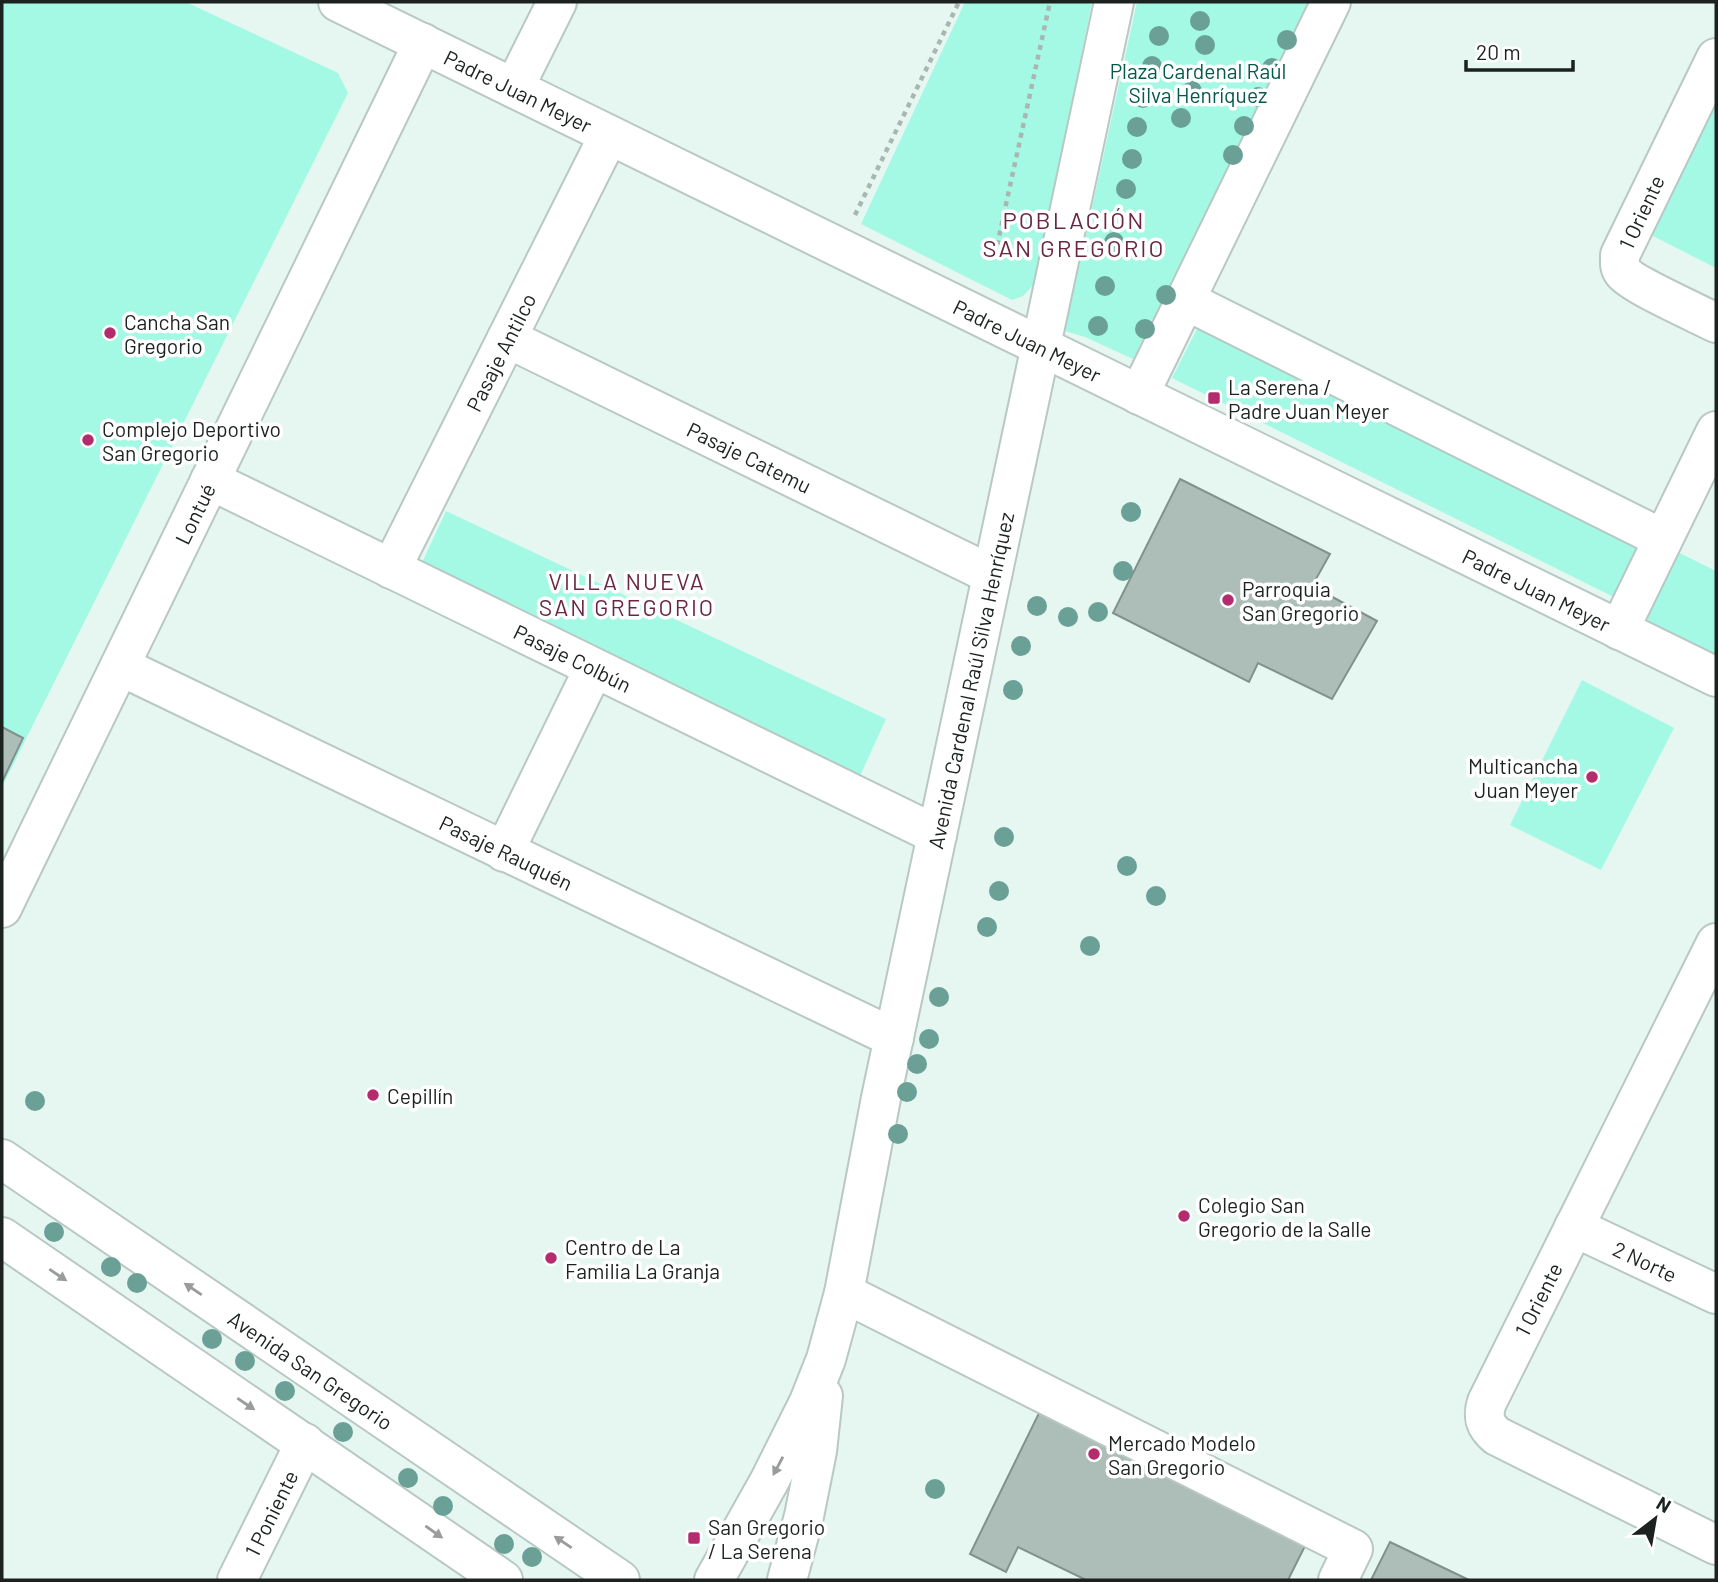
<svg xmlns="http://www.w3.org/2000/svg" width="1718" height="1582" font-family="Barlow,sans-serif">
  <rect width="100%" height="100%" fill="#e6f7f2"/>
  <g fill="#a3f9e3">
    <path d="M2,2H186L338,73L348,93L2,787Z"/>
    <path d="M965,2H1092L1036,282L1023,296L1012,300L861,224Z"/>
    <path d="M1137,2H1323L1146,365L1085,337L1065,331Z"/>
    <path d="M1716,99V268L1649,234Z"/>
    <path d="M1203,317L1716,571V662L1648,630V614L1172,378Z"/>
    <path d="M446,511L886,719L860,776L420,567Z"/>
    <path d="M1582,680L1674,728L1601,870L1510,825Z"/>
  </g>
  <g fill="#adbdb8" stroke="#82918d" stroke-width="2">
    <path d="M1180,479L1330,554L1312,586L1377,621L1332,699L1258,663L1249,682L1113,613Z"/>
    <path d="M2,727L23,738L2,782Z"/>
    <path d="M1040,1411L1307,1542L1288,1580H1086L1018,1547L1006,1572L970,1554Z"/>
    <path d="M1390,1542L1469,1580H1371Z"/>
  </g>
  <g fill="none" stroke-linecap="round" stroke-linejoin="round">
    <defs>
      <g id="minor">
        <path id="s1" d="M338,2L1716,677"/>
        <path d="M1716,58L1620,255C1620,261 1619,267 1623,272C1631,284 1699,314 1716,323"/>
        <path d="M514,88L557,2"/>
        <path d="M1185,300L1663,539"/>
        <path id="s2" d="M507,338L992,575"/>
        <path d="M1139,395L1331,2"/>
        <path id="s3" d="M210,480L937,835"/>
        <path id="s4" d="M391,569L609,135"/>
        <path d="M1619,630L1716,431"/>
        <path id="s5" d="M120,666L894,1038"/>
        <path d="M504,852L594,668"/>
        <path id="s6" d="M2,908L423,43"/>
        <path d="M1716,943L1487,1402C1482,1417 1485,1426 1497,1436L1716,1545"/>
        <path id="s7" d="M1574,1227L1716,1294"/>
        <path d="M844,1293L1353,1549L1338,1580"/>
        <path id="s8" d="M237,1580L305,1443"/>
      </g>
      <g id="major">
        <path id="s9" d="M2,1159L620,1580"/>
        <path d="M2,1237L503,1580"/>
        <path id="s10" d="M714,1580L770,1480L809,1402L826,1359L844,1293L881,1098L1114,2"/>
        <path d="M787,1580L804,1516L817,1451L823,1396"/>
      </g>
    </defs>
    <use href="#minor" stroke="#b8c8c4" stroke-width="42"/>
    <use href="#major" stroke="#b8c8c4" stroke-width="42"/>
    <g stroke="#a9b6b2" stroke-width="4.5" stroke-dasharray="5 5" stroke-linecap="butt">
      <path d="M855,215L959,2"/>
      <path d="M995,255L1050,2"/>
    </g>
    <use href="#minor" stroke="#fff" stroke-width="38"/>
    <use href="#major" stroke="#fff" stroke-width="38"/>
  </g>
  <g fill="#6aa096">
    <circle cx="1200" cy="21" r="10"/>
    <circle cx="1159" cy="36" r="10"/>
    <circle cx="1287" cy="40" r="10"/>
    <circle cx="1205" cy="45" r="10"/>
    <circle cx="1152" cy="66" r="10"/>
    <circle cx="1272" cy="68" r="10"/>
    <circle cx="1192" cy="91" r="10"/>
    <circle cx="1258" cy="97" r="10"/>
    <circle cx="1143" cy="98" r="10"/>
    <circle cx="1181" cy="118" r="10"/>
    <circle cx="1244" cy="126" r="10"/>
    <circle cx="1137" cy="127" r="10"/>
    <circle cx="1233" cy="155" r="10"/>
    <circle cx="1132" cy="159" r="10"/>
    <circle cx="1126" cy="189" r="10"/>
    <circle cx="1114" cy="242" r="10"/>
    <circle cx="1105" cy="286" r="10"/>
    <circle cx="1166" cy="295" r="10"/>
    <circle cx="1098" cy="326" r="10"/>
    <circle cx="1145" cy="329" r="10"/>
    <circle cx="1131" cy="512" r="10"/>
    <circle cx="1123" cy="571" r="10"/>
    <circle cx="1037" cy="606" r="10"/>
    <circle cx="1098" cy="612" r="10"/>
    <circle cx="1068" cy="617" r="10"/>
    <circle cx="1021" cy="646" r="10"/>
    <circle cx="1013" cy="690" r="10"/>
    <circle cx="1004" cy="837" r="10"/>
    <circle cx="1127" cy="866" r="10"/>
    <circle cx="999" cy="891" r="10"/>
    <circle cx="1156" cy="896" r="10"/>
    <circle cx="987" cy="927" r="10"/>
    <circle cx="1090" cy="946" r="10"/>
    <circle cx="939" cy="997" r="10"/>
    <circle cx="929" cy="1039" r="10"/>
    <circle cx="917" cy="1064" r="10"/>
    <circle cx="907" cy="1092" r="10"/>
    <circle cx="35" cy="1101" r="10"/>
    <circle cx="898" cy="1134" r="10"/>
    <circle cx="54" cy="1232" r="10"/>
    <circle cx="111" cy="1267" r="10"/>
    <circle cx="137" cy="1283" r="10"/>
    <circle cx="212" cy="1339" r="10"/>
    <circle cx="245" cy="1361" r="10"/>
    <circle cx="285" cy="1391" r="10"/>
    <circle cx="343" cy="1432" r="10"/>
    <circle cx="408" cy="1478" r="10"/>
    <circle cx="935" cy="1489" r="10"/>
    <circle cx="443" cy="1506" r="10"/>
    <circle cx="504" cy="1544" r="10"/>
    <circle cx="532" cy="1557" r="10"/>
  </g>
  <defs><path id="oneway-solid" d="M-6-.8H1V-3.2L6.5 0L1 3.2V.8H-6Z" transform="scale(1.75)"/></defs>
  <g fill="#999c9b">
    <use href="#oneway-solid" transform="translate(58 1275) rotate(34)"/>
    <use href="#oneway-solid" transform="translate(193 1289) rotate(-146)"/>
    <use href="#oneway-solid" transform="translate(246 1404) rotate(34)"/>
    <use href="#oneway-solid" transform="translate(778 1466) rotate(118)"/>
    <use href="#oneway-solid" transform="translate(434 1532) rotate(35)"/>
    <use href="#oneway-solid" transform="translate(563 1542) rotate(-146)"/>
  </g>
  <g fill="#b42c6d" stroke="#fff" stroke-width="2.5">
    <circle cx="110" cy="333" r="7"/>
    <rect x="1207" y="391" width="14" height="14" rx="3.5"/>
    <circle cx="88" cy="440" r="7"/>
    <circle cx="1228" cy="600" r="7"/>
    <circle cx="1592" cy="777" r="7"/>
    <circle cx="373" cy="1095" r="7"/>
    <circle cx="1184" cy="1216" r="7"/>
    <circle cx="551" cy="1258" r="7"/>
    <circle cx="1094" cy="1454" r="7"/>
    <rect x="687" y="1531" width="14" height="14" rx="3.5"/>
  </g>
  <g text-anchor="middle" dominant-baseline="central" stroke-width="7" stroke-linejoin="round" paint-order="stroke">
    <g font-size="21" fill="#05594b" stroke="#fff">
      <text x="1198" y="70">Plaza Cardenal Raúl<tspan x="1198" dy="24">Silva Henríquez</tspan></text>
    </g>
    <g font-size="21" fill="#1c2220" stroke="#fff">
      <text stroke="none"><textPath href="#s1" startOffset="201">Padre Juan Meyer</textPath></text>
      <text transform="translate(1641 212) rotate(-65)">1 Oriente</text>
      <text stroke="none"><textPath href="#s1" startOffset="768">Padre Juan Meyer</textPath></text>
      <text stroke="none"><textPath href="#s4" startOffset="243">Pasaje Antilco</textPath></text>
      <text stroke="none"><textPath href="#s2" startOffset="270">Pasaje Catemu</textPath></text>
      <text stroke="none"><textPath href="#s6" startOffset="439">Lontué</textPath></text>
      <text stroke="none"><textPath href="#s1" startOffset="1335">Padre Juan Meyer</textPath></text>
      <text stroke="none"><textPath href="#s3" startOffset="404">Pasaje Colbún</textPath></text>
      <text stroke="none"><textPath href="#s10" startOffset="942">Avenida Cardenal Raúl Silva Henríquez</textPath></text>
      <text stroke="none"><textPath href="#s5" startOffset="429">Pasaje Rauquén</textPath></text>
      <text stroke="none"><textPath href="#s7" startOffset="79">2 Norte</textPath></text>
      <text transform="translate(1538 1299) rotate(-63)">1 Oriente</text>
      <text stroke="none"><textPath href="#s9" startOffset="374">Avenida San Gregorio</textPath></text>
      <text stroke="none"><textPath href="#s8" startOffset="75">1 Poniente</textPath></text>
    </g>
    <g font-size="21" fill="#1c2220" stroke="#fff" text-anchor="start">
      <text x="124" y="321">Cancha San<tspan x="124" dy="24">Gregorio</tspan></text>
      <text x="1228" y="386">La Serena /<tspan x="1228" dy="24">Padre Juan Meyer</tspan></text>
      <text x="102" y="428">Complejo Deportivo<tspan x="102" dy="24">San Gregorio</tspan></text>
      <text x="1242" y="588">Parroquia<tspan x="1242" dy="24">San Gregorio</tspan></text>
      <text x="1578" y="765" text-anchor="end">Multicancha<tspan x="1578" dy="24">Juan Meyer</tspan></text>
      <text x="387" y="1095">Cepillín</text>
      <text x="1198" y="1204">Colegio San<tspan x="1198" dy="24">Gregorio de la Salle</tspan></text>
      <text x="565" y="1246">Centro de La<tspan x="565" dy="24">Familia La Granja</tspan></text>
      <text x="1108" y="1442">Mercado Modelo<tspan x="1108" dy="24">San Gregorio</tspan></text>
      <text x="708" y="1526">San Gregorio<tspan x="708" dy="24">/ La Serena</tspan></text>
    </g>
    <g font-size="23" letter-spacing="2" fill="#6a2743" stroke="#fff">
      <text x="627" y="581">VILLA NUEVA<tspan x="627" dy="26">SAN GREGORIO</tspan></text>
    </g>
    <g font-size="24" letter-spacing="2" fill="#6a2743" stroke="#fff">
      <text x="1074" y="219">POBLACIÓN<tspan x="1074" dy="28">SAN GREGORIO</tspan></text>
    </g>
  </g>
  <rect width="1718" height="1582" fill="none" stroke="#1c2220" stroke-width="7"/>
  <g transform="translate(1655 1519) rotate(31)" stroke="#ffffff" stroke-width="5" paint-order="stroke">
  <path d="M0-5L12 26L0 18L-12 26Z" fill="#1c2220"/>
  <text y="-10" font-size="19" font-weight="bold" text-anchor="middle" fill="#1c2220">N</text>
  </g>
  <path d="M1466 60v10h107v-10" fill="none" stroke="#1c2220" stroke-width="3.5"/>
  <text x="1476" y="60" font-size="21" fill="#1c2220" stroke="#ffffff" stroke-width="5" paint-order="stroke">20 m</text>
</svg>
